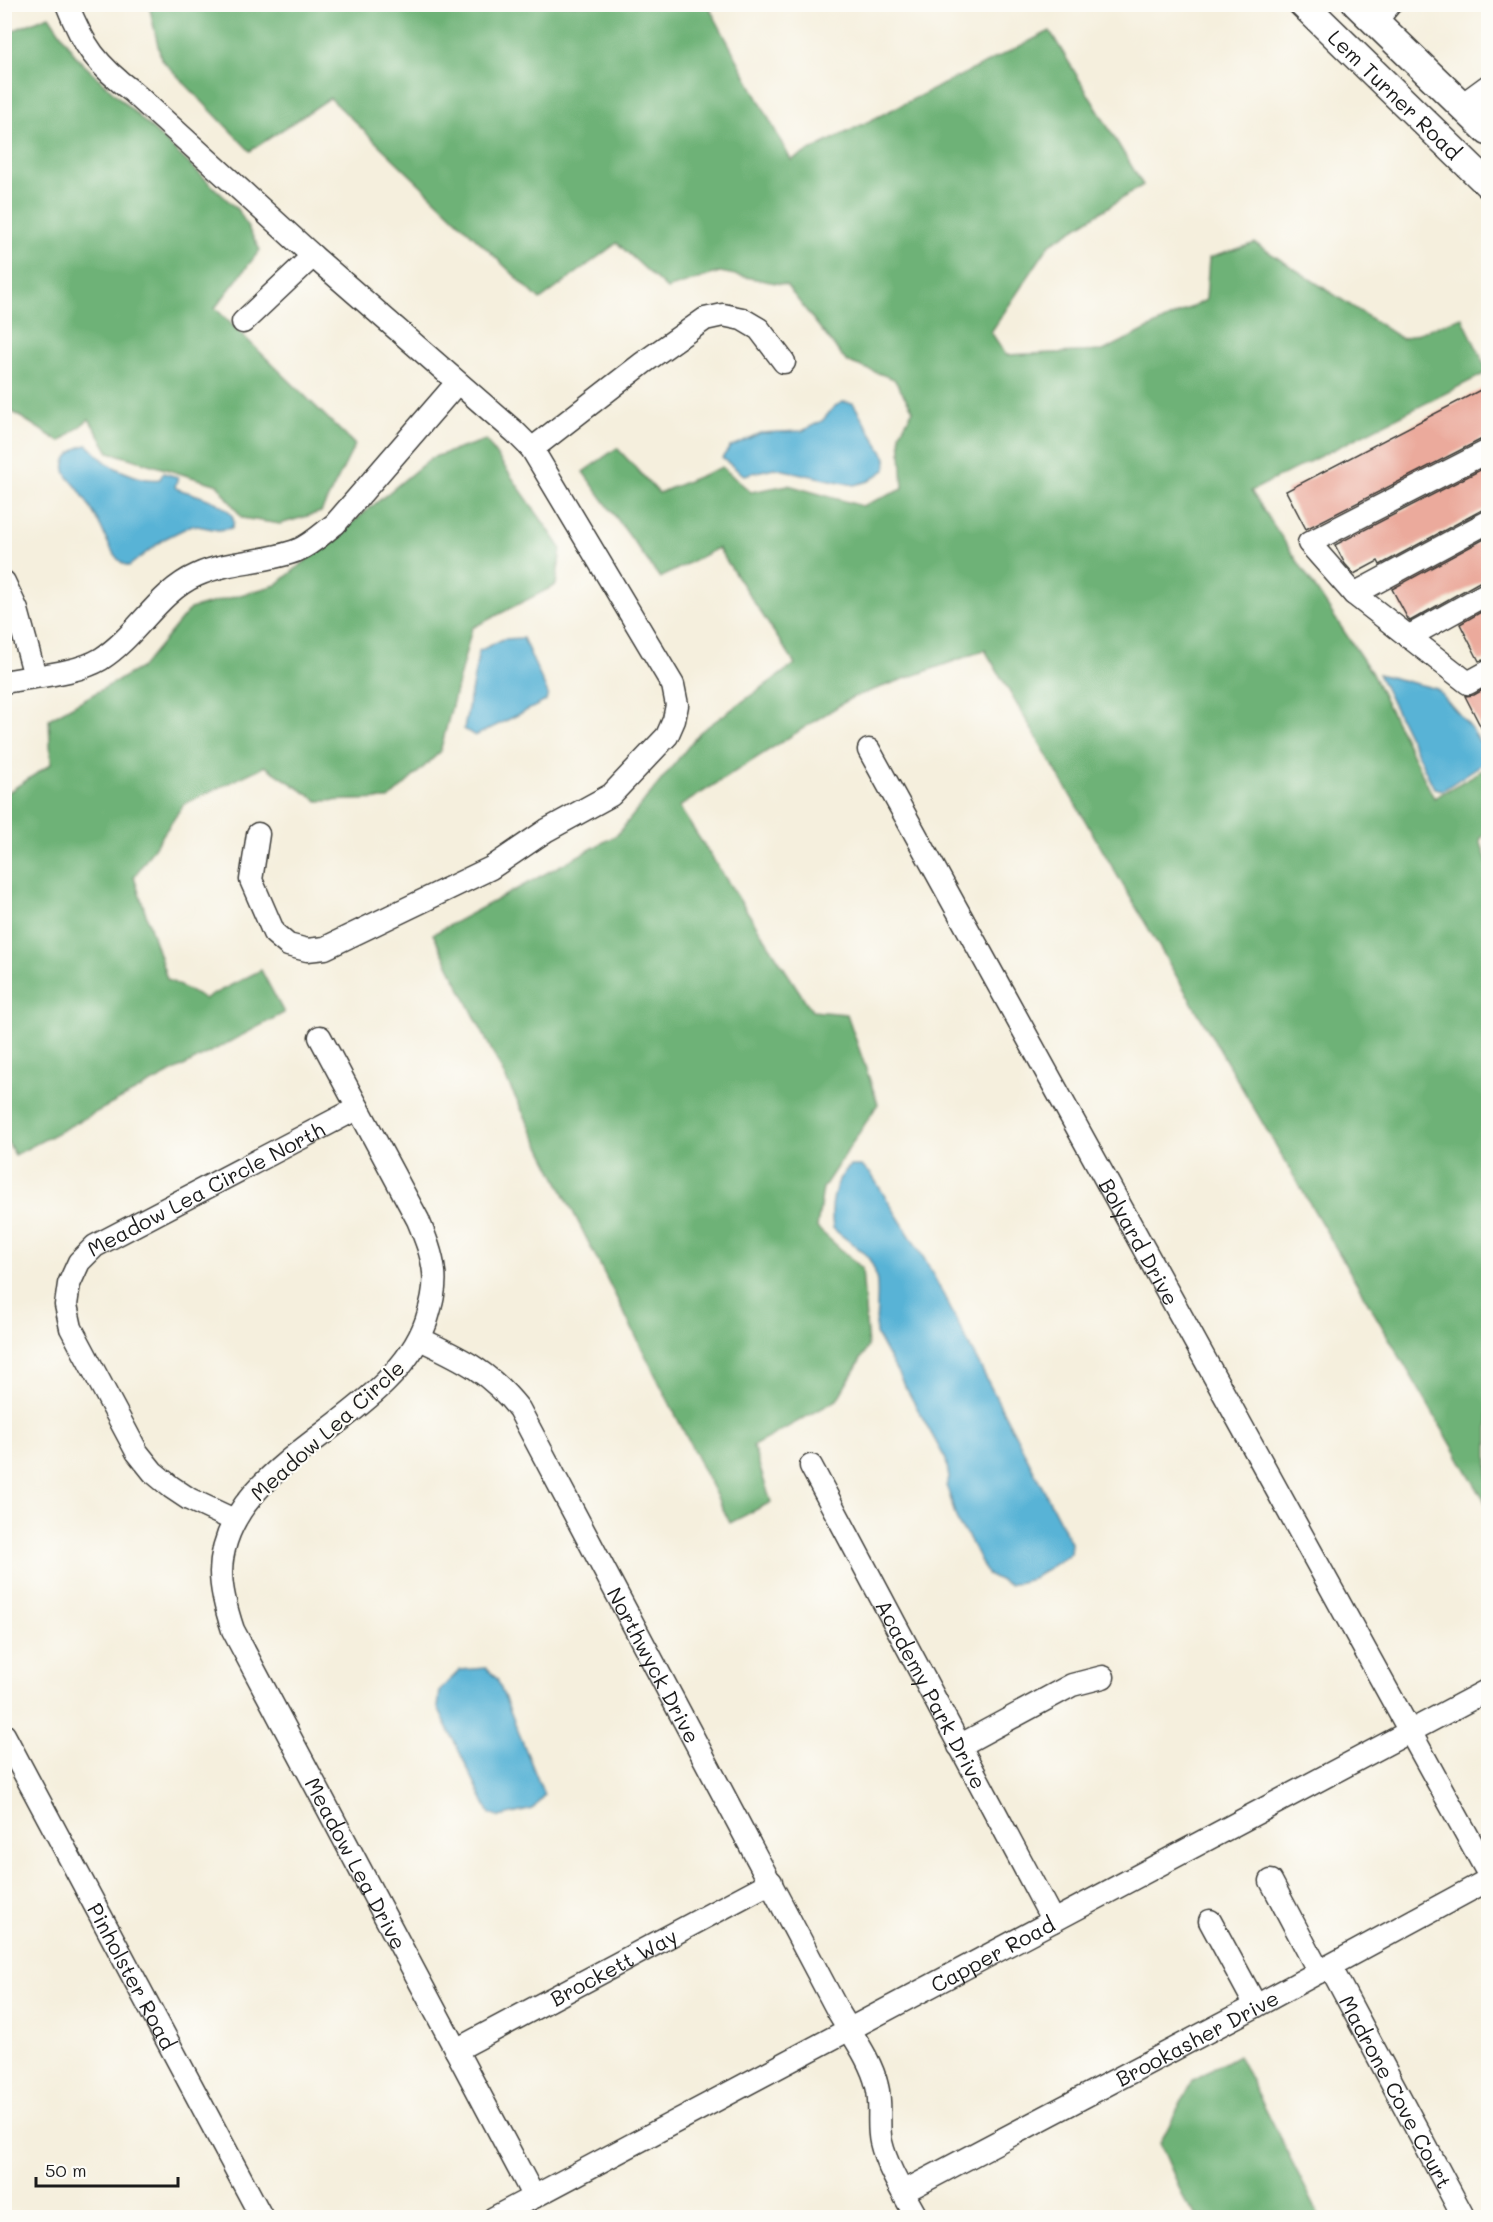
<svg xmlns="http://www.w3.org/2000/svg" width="1493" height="2222" font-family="Mali,sans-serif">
  <rect width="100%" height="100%" fill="#fdfcf7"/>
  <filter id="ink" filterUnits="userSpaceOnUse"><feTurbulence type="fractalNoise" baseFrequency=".0167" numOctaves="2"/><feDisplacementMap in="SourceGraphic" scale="12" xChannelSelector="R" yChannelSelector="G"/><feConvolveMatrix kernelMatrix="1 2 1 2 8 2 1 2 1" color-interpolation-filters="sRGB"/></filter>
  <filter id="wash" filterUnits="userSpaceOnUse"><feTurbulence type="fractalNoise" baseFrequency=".008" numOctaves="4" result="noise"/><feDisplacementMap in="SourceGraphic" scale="24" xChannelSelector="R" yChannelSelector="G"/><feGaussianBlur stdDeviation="1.35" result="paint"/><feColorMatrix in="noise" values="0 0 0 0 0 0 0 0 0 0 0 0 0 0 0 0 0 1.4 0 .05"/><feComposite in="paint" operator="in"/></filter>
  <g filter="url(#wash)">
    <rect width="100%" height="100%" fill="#f5efdd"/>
    <g fill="#6eb277" stroke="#45674a" stroke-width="1.5">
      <path d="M149,5H708L791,160L1050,31L1143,185L1050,244L991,332L1006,355L1103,351L1206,300L1209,258L1255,243L1402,339L1462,317L1488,372L1251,491L1371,672L1434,798L1488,767V830L1480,840L1488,864V1507L985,650L851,698L679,807L812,1011L847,1014L878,1104L823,1188L817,1228L862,1268L868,1347L837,1400L753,1446L771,1502L730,1523L433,934L617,835L700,732L795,664L718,548L660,578L583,472L617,448L659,493L722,467L751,492L788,485L862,506L903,489L900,433L913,410L894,379L846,361L786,285L720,272L667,289L617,243L540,300L330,98L250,151L161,59Z"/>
      <path d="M49,16L77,58L239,211L260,250L215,308L355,445L321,512L280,524L242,518L218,485L109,452L89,419L60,442L5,407L4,34Z"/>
      <path d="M486,440L561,548L556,585L472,628L440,752L389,799L318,801L265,766L184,804L134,877L167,979L204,999L261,970L284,1013L15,1155L4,1136V795L51,764L49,719L142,667L190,609L276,585L431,458Z"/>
      <path d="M1238,2055L1320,2217H1198L1186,2203L1160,2143L1193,2080Z"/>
    </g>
    <g fill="#58b3d6" stroke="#3a6879" stroke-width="1.5">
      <path d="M843,402L853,403L886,458V469L869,481L854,485L774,468L744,475L722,458L730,447L760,433L802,431L822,421L835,406Z"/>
      <path d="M88,445C95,452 102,460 110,465C122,472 146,482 160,479L163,473L178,477L175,487L178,489C194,495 243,505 232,528L218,530L192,525L164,539L129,566C113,562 107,539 100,525C93,512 85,497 75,485C71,480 66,477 65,470C62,457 77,446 88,445Z"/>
      <path d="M523,638L548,694L546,701L475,736L464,729L479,651L503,639Z"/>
      <path d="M1378,674L1437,689L1471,728L1488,755L1482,764L1443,790L1434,788Z"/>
      <path d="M850,1166H861L871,1174L927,1263L1071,1543L1070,1554L1032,1579L1009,1585L987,1574L968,1536C953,1524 954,1502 946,1486L949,1478L946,1460L876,1334C875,1312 883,1277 869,1259C860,1246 843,1239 833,1228C830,1207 833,1181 850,1166Z"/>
      <path d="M486,1668L497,1679L544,1795L533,1809L499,1817L490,1814L438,1708L440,1690L460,1670Z"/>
    </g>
    <g id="blocks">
      <g fill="#ebaa9c">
        <path d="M1488,386V438L1482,439L1306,529L1286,491Z"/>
        <path d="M1488,466V509L1482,510L1380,565L1378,561L1354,574L1345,564L1335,545Z"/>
        <path d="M1488,537V580L1481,581L1410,621L1408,619L1392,589Z"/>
        <path d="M1488,608V659L1479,661L1460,624Z"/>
        <path d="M1488,687V741L1465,696L1474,695Z"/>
      </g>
    </g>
  </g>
  <g filter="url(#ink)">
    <use href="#blocks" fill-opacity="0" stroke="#3d3c39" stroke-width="1.5"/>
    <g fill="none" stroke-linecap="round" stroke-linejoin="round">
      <defs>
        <g id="minor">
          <path d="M67,4C83,46 98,66 133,92L313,256L515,432L532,449L643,363L705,319L723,315L742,319L759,329L784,362"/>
          <path d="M1375,22L1390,4"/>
          <path d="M1462,105L1488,86"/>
          <path d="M243,322L313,256"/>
          <path d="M1488,451L1309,543L1354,594L1468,683L1488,672"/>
          <path d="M4,582L17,610L35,676"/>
          <path d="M1354,594L1488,522"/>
          <path d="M1408,637L1488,593"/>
          <path d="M4,682C34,676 76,674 101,659C137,636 158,592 197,575C230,560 265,563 298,550C312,544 323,533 335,524L457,383"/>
          <path id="s1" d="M869,750L1488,1873"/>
          <path d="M258,834L251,880L274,933L288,945L307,950L325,948L491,868L547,830L611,795L667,736L674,720L677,705L673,685L532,449"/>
          <path id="s2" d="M320,1037L418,1220C425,1237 432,1254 434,1272C436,1289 431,1306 426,1322C390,1424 223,1459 221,1572C221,1592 227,1612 233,1630L534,2197"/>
          <path id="s3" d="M420,1339C462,1359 489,1371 519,1409L838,2011C852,2035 871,2060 877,2086C882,2105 877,2125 881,2142C887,2168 904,2194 917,2218"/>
          <path id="s4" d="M811,1466L1053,1921"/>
          <path id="s5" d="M234,1520L189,1499L171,1487L153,1472L137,1452L71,1328L66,1305L69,1284L79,1262L95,1246L358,1108"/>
          <path id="s6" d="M4,1735L262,2218"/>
          <path d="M959,1746L1072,1685L1103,1677"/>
          <path d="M1271,1881L1319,1972"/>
          <path d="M1210,1921L1256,2006"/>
          <path id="s7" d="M1330,1966L1464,2218"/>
          <path id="s8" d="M456,2050L771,1882"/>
          <path id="s9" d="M903,2192L1256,2006L1488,1880"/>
          <path id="s10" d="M494,2218L1488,1690"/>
        </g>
        <g id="major">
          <path id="s11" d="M1303,4L1488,184"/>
          <path d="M1357,4L1488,131"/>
        </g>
      </defs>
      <use href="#minor" stroke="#3d3c39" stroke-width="25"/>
      <use href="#major" stroke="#3d3c39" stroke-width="31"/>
      <use href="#minor" stroke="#fff" stroke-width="22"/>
      <use href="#major" stroke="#fff" stroke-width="28"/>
    </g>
  </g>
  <g text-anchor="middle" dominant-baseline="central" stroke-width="4.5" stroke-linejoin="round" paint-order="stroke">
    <g font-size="21" fill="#1c1c1c" stroke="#fdfcf7">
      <text stroke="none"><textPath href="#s11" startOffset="129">Lem Turner Road</textPath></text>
      <text stroke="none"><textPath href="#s5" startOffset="477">Meadow Lea Circle North</textPath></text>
      <text stroke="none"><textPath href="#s1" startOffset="561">Bolyard Drive</textPath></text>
      <text transform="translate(327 1430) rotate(-42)">Meadow Lea Circle</text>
      <text stroke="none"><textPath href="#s3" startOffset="412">Northwyck Drive</textPath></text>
      <text stroke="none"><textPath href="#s4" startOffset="258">Academy Park Drive</textPath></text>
      <text stroke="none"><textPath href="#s2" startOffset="969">Meadow Lea Drive</textPath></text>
      <text stroke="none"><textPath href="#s10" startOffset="564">Capper Road</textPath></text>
      <text stroke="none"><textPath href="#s8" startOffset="178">Brockett Way</textPath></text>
      <text stroke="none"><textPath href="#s6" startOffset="273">Pinholster Road</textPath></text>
      <text stroke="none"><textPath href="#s9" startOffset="332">Brookasher Drive</textPath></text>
      <text stroke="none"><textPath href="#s7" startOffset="142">Madrone Cove Court</textPath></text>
    </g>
  </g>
  <rect width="1493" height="2222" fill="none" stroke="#fdfcf7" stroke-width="24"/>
  <path d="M36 2177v9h142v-9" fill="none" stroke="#1c1c1c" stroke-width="3"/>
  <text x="45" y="2177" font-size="18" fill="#1c1c1c" stroke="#fdfcf7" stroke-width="4.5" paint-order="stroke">50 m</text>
</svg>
